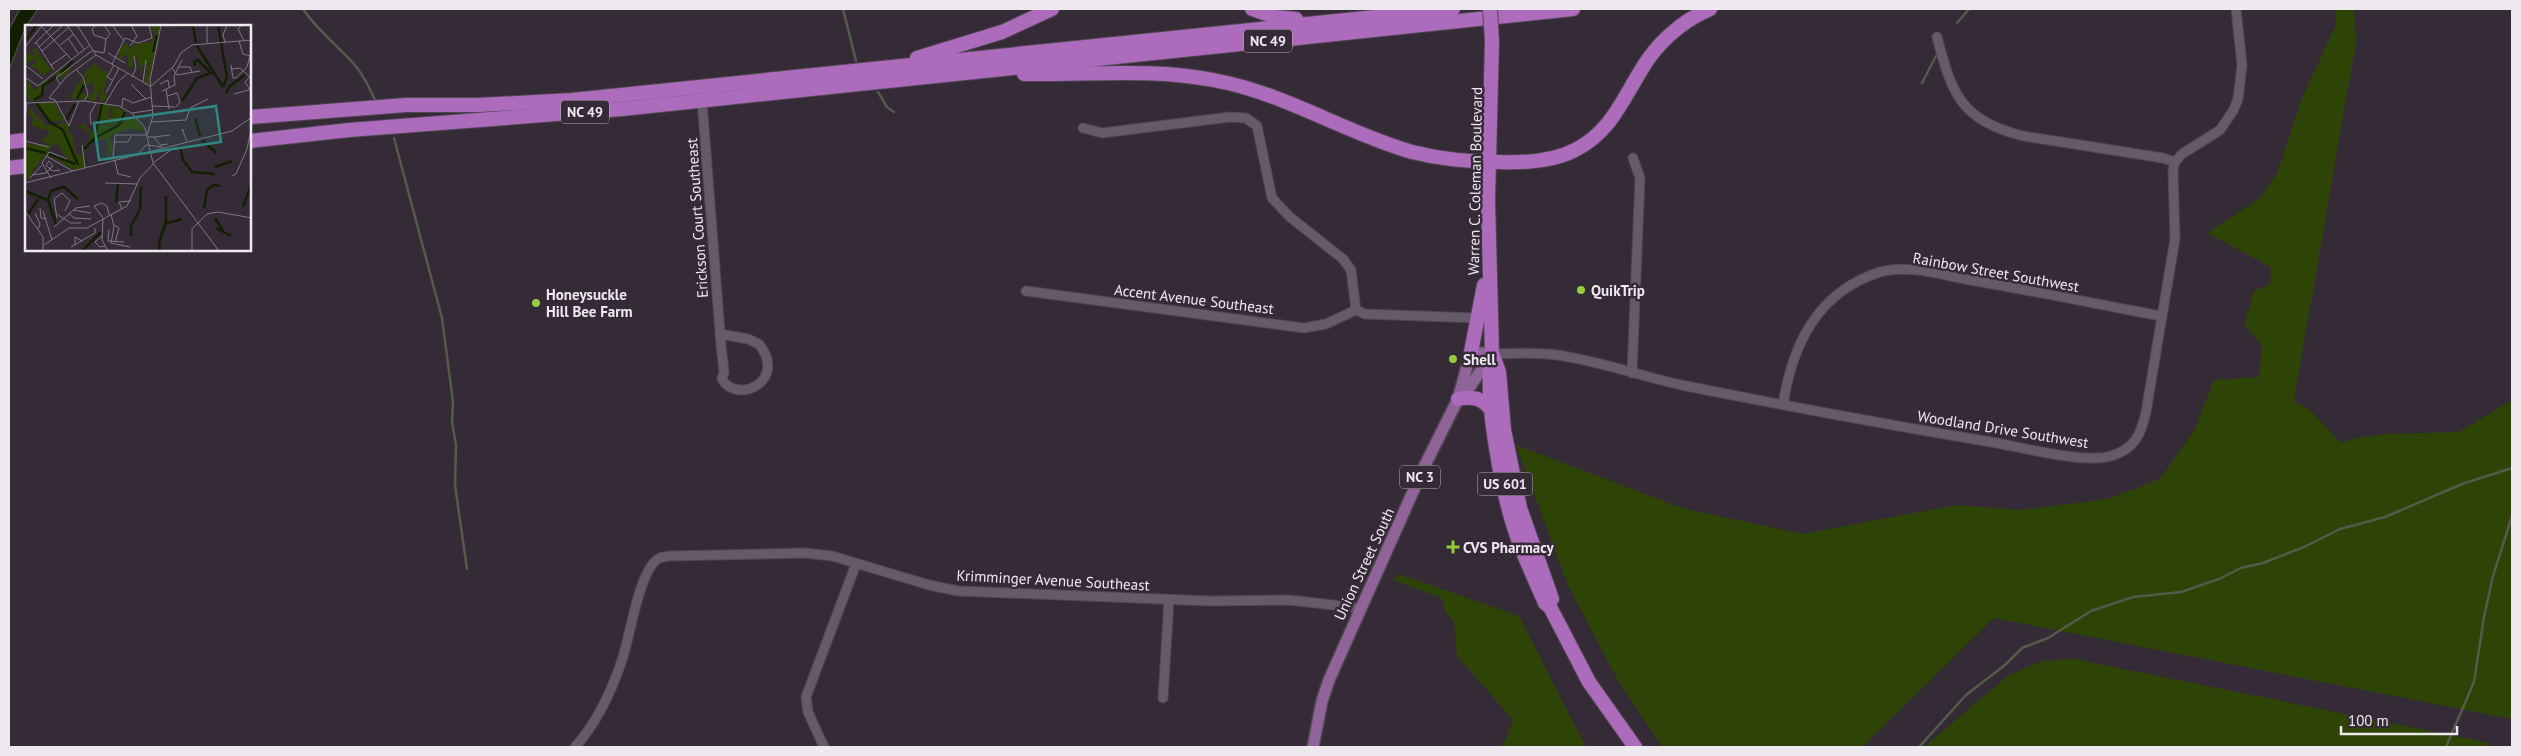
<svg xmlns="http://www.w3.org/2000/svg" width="2521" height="756" font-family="'PT Sans',sans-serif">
  <rect width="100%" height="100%" fill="#352b37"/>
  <g fill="#2e4406">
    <path d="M2336,9H2354L2356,42L2294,401L2309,409L2341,443L2356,438L2387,434L2459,432L2512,400V719L1994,618L1862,747H1662L1617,679L1567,583L1516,445L1682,508L1802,534L1957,505L2019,510L2108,499L2160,479L2195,429L2214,380L2259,377L2262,345L2244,324L2254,291L2270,284L2271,267L2207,233L2260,198L2278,172L2301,100L2336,25Z"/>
    <path d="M1399,574L1519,616L1586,747H1499L1505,741L1513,720L1457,656L1454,621L1445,612L1442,598L1393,580Z"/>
    <path d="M2074,659L2489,743L2488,747H1924L2009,675L2042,661Z"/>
  </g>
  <path fill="#131f03" stroke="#555b4a" d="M20,9H38L26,26L9,70V30Z"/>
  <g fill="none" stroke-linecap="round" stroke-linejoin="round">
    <g stroke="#555b4a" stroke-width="2.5">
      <path d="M303,9C317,30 336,44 353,63C363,74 369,87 375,100"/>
      <path d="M843,9L856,61"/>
      <path d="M1957,23L1969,9"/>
      <path d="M1922,83L1936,56"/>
      <path d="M878,92L887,107L894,112"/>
      <path d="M394,138L442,318L453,402L452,422L456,445L455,485L467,569"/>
      <path d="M1919,747L1966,695L2005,665L2022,648L2048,638L2091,611L2133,597L2181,592L2219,579L2241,568L2263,563L2304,547L2340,529L2385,517L2462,484L2512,468"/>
      <path d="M2446,747L2474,682L2484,617L2493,576L2512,516"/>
    </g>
    <defs>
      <g id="minor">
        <path d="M1937,37C1952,95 1961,120 2023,136L2163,158L2175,162"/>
        <path d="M702,101L721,345L724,372L722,379C737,405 788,381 759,344L748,339L720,334"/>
        <path d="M1083,128L1102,133L1230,117L1246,118L1257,126L1272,198L1290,217L1343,259L1351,270L1356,310L1365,314L1478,318"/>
        <path d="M1026,291L1304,328L1326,324L1356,310"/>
        <path d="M1492,354C1514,353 1536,352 1557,355C1600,361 1643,377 1686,386C1787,406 1889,425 1991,442C2021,447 2084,464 2111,456C2135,449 2141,434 2146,412L2175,239L2173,170L2175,162L2182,154L2220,130L2233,111L2238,99L2242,65L2236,9"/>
        <path d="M1632,373L1640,178L1633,158"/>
        <path d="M1783,405C1792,345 1817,292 1880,272C1908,264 1942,275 1970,280C2034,291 2097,304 2161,316"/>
        <path d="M1163,698L1169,600"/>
        <path d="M575,747C595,725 611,692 621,663C630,640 638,572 658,559C661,557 665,557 669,556L804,553L832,556L929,585L958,591L1211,601L1289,600L1360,608"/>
        <path d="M824,747L808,712L806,697L856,564"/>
      </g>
      <g id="major">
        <path d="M1458,399L1469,388L1492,354"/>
        <path d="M1313,747L1322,701L1329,680L1424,467L1458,399L1471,352L1492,354"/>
      </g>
      <g id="highway">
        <path d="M1252,9L1275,17L1296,19"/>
        <path d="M1492,41L1488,200L1492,354C1483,398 1503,499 1519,542C1527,563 1536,582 1545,603L1550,607L1589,682L1635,747"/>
        <path d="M917,58L1002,32L1052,9"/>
        <path d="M1024,74C1086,75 1152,68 1213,80C1285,93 1343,132 1412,152C1440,159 1470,162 1499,162C1524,163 1552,162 1575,150C1609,133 1621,103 1640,72C1655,45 1681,21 1710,9"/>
        <path d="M250,117L406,105H478L572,100L1453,9"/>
        <path d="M250,141L349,130L622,109L1573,9"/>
        <path d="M9,142L26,140"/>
        <path d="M9,168L26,166"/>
        <path d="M1471,352L1484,285"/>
        <path d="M1493,355L1499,372L1504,430L1520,508L1552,599"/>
        <path d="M1458,399C1473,396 1483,398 1492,411"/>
      </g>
    </defs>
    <use href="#minor" stroke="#4e4750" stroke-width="11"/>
    <use href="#major" stroke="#4e4750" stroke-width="14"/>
    <use href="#highway" stroke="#4e4750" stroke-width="16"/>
    <use href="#minor" stroke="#655a67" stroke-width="9"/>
    <use href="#major" stroke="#906499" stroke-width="11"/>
    <use href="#highway" stroke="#ad6bbb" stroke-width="14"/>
    <defs>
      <path id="highway-bridge" d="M1490,9L1492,41"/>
    </defs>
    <use href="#highway-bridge" stroke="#4e4750" stroke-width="16" stroke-linecap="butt"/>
    <use href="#highway-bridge" stroke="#ad6bbb" stroke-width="14"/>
  </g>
  <g fill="#94cc3b" stroke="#352b37" stroke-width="2">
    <circle cx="1581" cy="290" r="5"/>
    <circle cx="536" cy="303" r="5"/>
    <circle cx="1453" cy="359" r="5"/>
    <path d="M1450.5 539.5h5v5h5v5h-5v5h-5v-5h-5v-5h5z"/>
  </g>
  <g text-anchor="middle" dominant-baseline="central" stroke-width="5" stroke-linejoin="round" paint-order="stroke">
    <g fill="#352b37" stroke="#b6afb8" stroke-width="1">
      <rect x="1244" y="29.5" width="48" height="23" rx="4"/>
      <rect x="561" y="100.5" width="48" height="23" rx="4"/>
      <rect x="1400" y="465.5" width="40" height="23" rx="4"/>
      <rect x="1477.5" y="472.5" width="55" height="23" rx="4"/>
    </g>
    <g font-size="14" font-weight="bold" fill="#eee8ef">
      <text x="1268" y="41">NC 49</text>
      <text x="585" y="112">NC 49</text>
      <text x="1420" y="477">NC 3</text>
      <text x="1505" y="484">US 601</text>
    </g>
    <g font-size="15" fill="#eee8ef" stroke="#352b37">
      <text transform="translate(1475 181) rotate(-89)">Warren C. Coleman Boulevard</text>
      <text transform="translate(697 218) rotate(-94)">Erickson Court Southeast</text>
      <text transform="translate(1996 272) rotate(10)">Rainbow Street Southwest</text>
      <text transform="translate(1194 299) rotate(7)">Accent Avenue Southeast</text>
      <text transform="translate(2003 429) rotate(9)">Woodland Drive Southwest</text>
      <text transform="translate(1364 564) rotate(-65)">Union Street South</text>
      <text transform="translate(1053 580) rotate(3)">Krimminger Avenue Southeast</text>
    </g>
    <g font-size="15" font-weight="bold" fill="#eee8ef" stroke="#352b37" text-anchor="start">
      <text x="1591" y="290">QuikTrip</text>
      <text x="546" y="294">Honeysuckle<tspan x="546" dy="17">Hill Bee Farm</tspan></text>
      <text x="1463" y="359">Shell</text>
      <text x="1463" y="547">CVS Pharmacy</text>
    </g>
  </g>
  <g transform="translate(25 25)">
    <rect width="226" height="226" fill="#352b37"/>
    <path d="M125,0L135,2L123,60H120V49L123,48L121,41L124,39L116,40L119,53L111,31L107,33L109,42L102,43L104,28L95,34L93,25L102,17L105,24L110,17L113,21L115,18H126L132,4L128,7ZM10,23L26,45L17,51L12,43H5L13,33L0,39V31L4,28L9,31L11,27L6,26ZM52,34L41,43L46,46L34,56L38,50L23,58L13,76H6L0,69L2,56L11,66L19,55H27L33,46ZM70,37L76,46H83L79,66L82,71L79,77L75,76V65L70,76L59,74L70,66L67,57L60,61L61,54L58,50ZM51,46L58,57L56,68H61L58,74H45L51,60L56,57ZM11,78H29L40,96H23ZM75,79L86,80L83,93L88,92L87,81L100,86V93L91,100L71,98ZM4,82L21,101L41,98L45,104L42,106L48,110L51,130L57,128L60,142L49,145L23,129L44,136L30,117L0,157V119L26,121L17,116L26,107L6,100L9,93L3,89ZM110,91L120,106L105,104L88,109L84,115L88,121L83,136L82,113L71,116L72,133L69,114L59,127L58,124L65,114L64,108L53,101H45L61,99V103L69,108V100L95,101L102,92Z" fill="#2e4406"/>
    <path fill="none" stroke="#131f03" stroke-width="2.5" d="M144,0L168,1L171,18M193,0L202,52L198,62M0,16L12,0M172,21L198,62M128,27L132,10M170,41L169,37L173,35L185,47M36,48L48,36M201,68L205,61L220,50M52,74L59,60M9,75L17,70L18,61L31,52M157,76L172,53L189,47M12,79L25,97L38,105L53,140M170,93L175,111M41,95L50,79M70,112L77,79M177,115L191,128M155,121L158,135L167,147L190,149M0,123L21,128M59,124L70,113L94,100L100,87M24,129L50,139M190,142L207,136M0,166L22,175M23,175L26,166L39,162L53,174M23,175L31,199M91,177L93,159M218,182L227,157M179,183L182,165L189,160L195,161M3,189L13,174M190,193L198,206M142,198L157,194M191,203L206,211M106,211V201L115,184L116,162M57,226L76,207M135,226L134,218L141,197V171"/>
    <path fill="none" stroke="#7f7781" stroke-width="1" d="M42,0L59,24M52,0L71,30L125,61M71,0L67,4L69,10L81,14M79,0L85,9L81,14M87,0L99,16M182,0V18M217,0L213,4L219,16M17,2L46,34M43,13L53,28M214,16L218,29L226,31M11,17L29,45M200,17L198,10L202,0M9,19L29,0M35,20L49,9M105,21L112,11L106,0M0,22L17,1M14,22L38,0M17,26L44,2M69,26L79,28L81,14M83,28L100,38M87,39L100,13L113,18L127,13L124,0M0,40L18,54M26,40L42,29M206,40L208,53H211L222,42L225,31M154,42H165L167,47M147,43L152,50L175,46M51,44L58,52L63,69L59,76M207,44L215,43L227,54M107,52L111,43L109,31M1,53L13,61L65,20M87,55L82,52L89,40M118,57L121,35M35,59L31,53L68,25M106,59L121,74M135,59L143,55L144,63M126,61L149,41L156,28L167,20L227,15M141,64L144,84M225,65L220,57L227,50M137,66L150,60L149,51L157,35M81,68L94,43M209,69L227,64M142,71L152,68L155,77L151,82M54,76L44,101L30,75L24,73L41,52L71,30M0,78L59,76L94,81L108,89L120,103L128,138L194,226M80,79L93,57L102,49M127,81L150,82M97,82L98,73L108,78L126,72M107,88L128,85M0,97L2,78M126,97L161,95L165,83L183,74M66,100L65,89L71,78M159,106L157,104L162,117M122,110L128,91L125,55L136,0M123,112H129L135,120L143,119M129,112L145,110M0,116L24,122M89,117H103L107,110M57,120L60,143M112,130L121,120L138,122M21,131L48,146M88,132L90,110H122M90,136L93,149L106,152M128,138L150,122M7,150L21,148L25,144V143L28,141L24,136L21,140L25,144L28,146L35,145M207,151L211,149L222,124L227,99M5,153L17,140M26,153L17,138L24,127L42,134M0,158L207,106L227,92M80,158L113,159M15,183L16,193L21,194M97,184L94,177L106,176M48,185L66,188M0,186L18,212V226M18,186L27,215M10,188L15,199L13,204M44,189L49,193L66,194M86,189L89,202L86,218L105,222M33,190L46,198H56M32,193L29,174L37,168L45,176L40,186M78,193L69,181L77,178L82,181L84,190M78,193L77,215L83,226M89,200L94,203L90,217M29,202L51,183L65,181M84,204L83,216L99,217M77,211L70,217L75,222L80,221M19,220L44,203H62L102,181L115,153L128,139M50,220V212L57,216M46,222L70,208V203M167,226V204L182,189L193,187L227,193"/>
    <path fill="#308781" fill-opacity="0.15" stroke="#308781" stroke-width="2.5" d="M191,81L196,117L74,135L69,98Z"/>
    <rect width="226" height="226" fill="none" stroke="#eee8ef" stroke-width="2.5"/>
  </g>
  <rect width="2521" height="756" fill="none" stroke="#eee8ef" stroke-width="20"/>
  <path d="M2341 726v8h116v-8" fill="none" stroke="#eee8ef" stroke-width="2.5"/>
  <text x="2348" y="726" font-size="15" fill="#eee8ef" stroke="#352b37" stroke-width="4" paint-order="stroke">100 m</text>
</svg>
